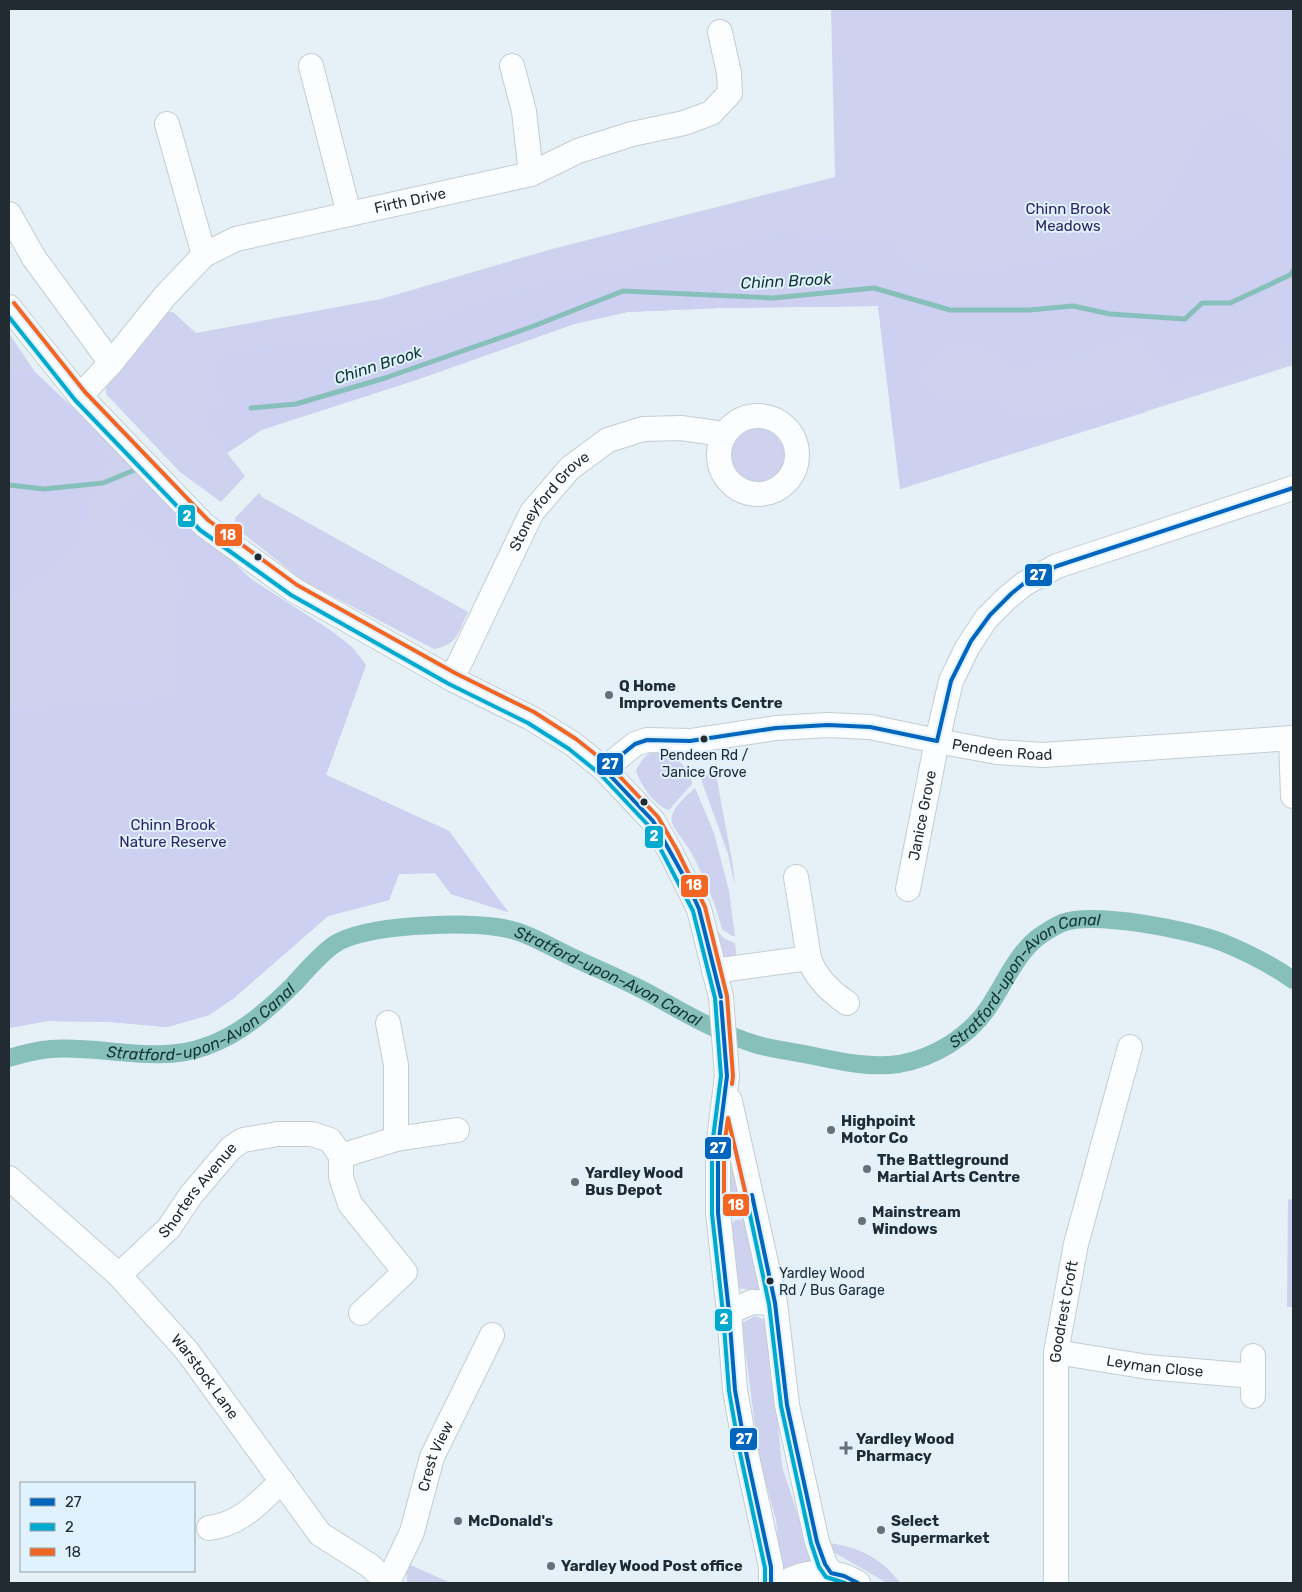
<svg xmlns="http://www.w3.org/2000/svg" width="1302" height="1592" font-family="Rubik,sans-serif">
  <rect width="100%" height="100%" fill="#e6f1f7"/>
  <g fill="#ced2ef">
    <path d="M831,9H1293V365L900,489L878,306L719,308L627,312L574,324L416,380L261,430L227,453L245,476L221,502L180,472L106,394L105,379L167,312H173L196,333L381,299L552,249L835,177Z"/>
    <path d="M9,333L35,372L143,473L150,481L251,579L330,630L352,647L366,665L326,775L449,831L508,912L451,894L435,873L399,874L389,900L328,916L234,998L209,1015L167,1027L110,1022L48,1021L9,1028Z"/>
    <path d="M751,428C754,428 759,427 762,428C781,430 792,452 786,469C780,483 762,491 747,484C730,476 723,449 737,435C740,432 747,430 751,428Z"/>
    <path d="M259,493L262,497L468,612C458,632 458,645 434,649L303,581L235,527V518Z"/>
    <path d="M651,752C656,753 662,752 667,754C678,757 692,773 692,784L669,810C655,806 639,783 636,770L643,759Z"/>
    <path d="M715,769L733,866L735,886L728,854L701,779Z"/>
    <path d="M695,788L714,833L729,891L735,936H732L722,929C716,905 706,881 694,858C690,848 674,830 672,822C669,810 687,795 695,788Z"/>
    <path d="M718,932L725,939L735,943L737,965C720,960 722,948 718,932Z"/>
    <path d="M730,1158L734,1160L740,1197L735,1198L730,1196L728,1189V1161Z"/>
    <path d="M1288,1199L1293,1200V1307H1287Z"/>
    <path d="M744,1219L751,1224L761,1291L736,1288L731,1225L735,1220Z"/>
    <path d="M755,1316L768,1321L782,1466L814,1565L781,1573L776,1520L759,1458L742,1323Z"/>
    <path d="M827,1543C845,1544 868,1552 882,1564C889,1569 895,1577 901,1583H887L835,1553L828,1548Z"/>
    <path d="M406,1563L451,1583H407Z"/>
  </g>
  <g fill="#cdd0f0">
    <path d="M1196,9H1235L1207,16Z"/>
    <path d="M1240,109L1267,130L1293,165V343L1225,375L1172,383L1137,336L1047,365L1010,366L985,349L948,348L916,378L940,399L997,402L1023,418L1131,398L1146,412L900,489L878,306L719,308L627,312L574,324L416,380L261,430L227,453L202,417L222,402L210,365L236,350L385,337L480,302L566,277L655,264L780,233L894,242L908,265L943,274L1001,268L1100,251L1130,238L1162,207L1191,154L1205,124Z"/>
    <path d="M9,372H35L74,411L115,462L97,477L81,539L34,582L9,599Z"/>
    <path d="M150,481L251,579L330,630L352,647L366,665L326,775L449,831L508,912L451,894L435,873L399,874L389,900L328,916L234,998L209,1015L167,1027L110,1022L48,1021L9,1028V703L18,709L174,697L171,671L181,584L167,548L127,525L112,511Z"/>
  </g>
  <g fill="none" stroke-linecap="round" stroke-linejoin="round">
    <g stroke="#87bfba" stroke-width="5">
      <path d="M251,408L296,404L385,378L531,327L623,291L773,298L874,288L950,310H1029L1073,306L1110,314L1185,319L1202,303H1230L1290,275L1293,271"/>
      <path d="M9,485L44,489L103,483L137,469"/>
    </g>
    <path stroke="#87bfba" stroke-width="18" id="s1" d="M9,1058C22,1054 37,1050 51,1049C102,1045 158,1065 207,1046C241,1034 269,1009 294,984C307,970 320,954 335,944C367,924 459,922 497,927C528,931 549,947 576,959C602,971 629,982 654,996C686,1014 723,1035 758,1045C776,1050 795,1052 814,1056C842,1062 871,1068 899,1064C934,1058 968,1037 988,1008C1004,985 1015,956 1037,938C1044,933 1055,926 1062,923C1094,911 1192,930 1224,943C1248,953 1272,965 1293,980"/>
    <defs>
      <g id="minor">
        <path d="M311,66L349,214"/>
        <path d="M512,66L524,111L531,174"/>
        <path d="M167,124L204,255"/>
        <path d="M9,214L34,258L111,363"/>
        <path d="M9,307L80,396L204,525L294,590L452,679L531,718L573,744L604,769L653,821L671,853L699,909L721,997L727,1076L718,1147V1213L729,1312L735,1390L746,1452L771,1567V1583"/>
        <path id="s2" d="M80,396L111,363L165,296L204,255L236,239L531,174L578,151L632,134L684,123L711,113L730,93L729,73L720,32"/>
        <circle cx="758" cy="455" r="39"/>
        <path id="s3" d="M452,679L532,512L570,468L608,440L643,429L681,428L724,434"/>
        <path d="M1291,738L1293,796"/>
        <path id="s4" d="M604,769L635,744L647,740L690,741L776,728L828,725L870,727L937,741L997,752L1043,755L1293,738"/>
        <path id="s5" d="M908,889L937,741L951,681L967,648L986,619L1007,598L1024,584L1057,566L1293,488"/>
        <path d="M809,958C815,977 831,992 847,1003"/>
        <path d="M714,971L809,958L796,877"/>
        <path d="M730,1101L775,1303L787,1405L817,1542L825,1564L831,1573"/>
        <path d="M396,1139L457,1130"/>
        <path d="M341,1156L396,1139V1065L388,1023"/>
        <path id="s6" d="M9,1178L119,1275L187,1351L320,1534L369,1565L389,1583"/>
        <path id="s7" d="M119,1275L169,1228L191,1195L231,1148L243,1140L278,1134H312L330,1140L341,1156V1177L350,1204L405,1272L361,1313"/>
        <path d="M729,1312L752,1302L775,1303"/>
        <path id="s8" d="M1056,1352L1148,1367L1253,1376"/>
        <path d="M1253,1396V1356"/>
        <path d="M209,1528C242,1524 259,1502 282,1481"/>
        <path id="s9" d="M388,1582L412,1532L432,1457L492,1335"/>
        <path d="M783,1583C807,1570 834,1568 858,1583"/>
        <path id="s10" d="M1056,1583V1352L1076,1244L1130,1047"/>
      </g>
    </defs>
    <use href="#minor" stroke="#c3cdd2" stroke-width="26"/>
    <use href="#minor" stroke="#fbfdfe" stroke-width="24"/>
    <defs>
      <g id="bus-1">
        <path d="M721,997L699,909L687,882L653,821L604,769L635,744L647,740L690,741L776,728L828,725L870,727L937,741L951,681L971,641L990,615L1012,593L1027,581L1057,566L1293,488"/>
        <path d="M721,1002L727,1076L718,1147V1213L729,1312L735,1390L746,1452L771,1567V1583"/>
        <path d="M752,1195L775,1303L787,1405L817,1542L825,1564L831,1573L844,1576L858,1583"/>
      </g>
      <g id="bus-2">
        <path d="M9,317L75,400L200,530L291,595L449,684L528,723L569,749L600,774L648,825L693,911L715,998L721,1076L712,1146V1214L723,1313L729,1391L740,1453L765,1568V1583"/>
        <path d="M746,1196L769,1304L781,1406L811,1543L819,1567L826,1577L845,1583"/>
      </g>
      <g id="bus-3">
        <path d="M14,303L85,392L208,520L297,585L455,673L534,712L576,739L609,765L658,817L677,850L705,907L727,996L733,1076L732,1084"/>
        <path d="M728,1118L748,1204L724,1206V1147Z"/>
      </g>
    </defs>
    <use href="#bus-1" stroke="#dff2fe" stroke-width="8"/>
    <use href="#bus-2" stroke="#dff2fe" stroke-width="8"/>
    <use href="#bus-3" stroke="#dff2fe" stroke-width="8"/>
    <use href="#bus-1" stroke="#0065bd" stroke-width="4"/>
    <use href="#bus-2" stroke="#00a9ce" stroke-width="4"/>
    <use href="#bus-3" stroke="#f26522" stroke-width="4"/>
  </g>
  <g fill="#222b31" stroke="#dff2fe" stroke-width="2">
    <circle cx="258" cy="557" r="4.5"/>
    <circle cx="704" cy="739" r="4.5"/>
    <circle cx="644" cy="802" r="4.5"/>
    <circle cx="770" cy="1281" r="4.5"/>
  </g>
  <g fill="#677076" stroke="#dff2fe" stroke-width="2">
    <circle cx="609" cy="695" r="5"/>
    <circle cx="831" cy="1130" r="5"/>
    <circle cx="867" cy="1169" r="5"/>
    <circle cx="575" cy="1182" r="5"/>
    <circle cx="862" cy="1221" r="5"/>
    <path d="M843.5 1440.5h5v5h5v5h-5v5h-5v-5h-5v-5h5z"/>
    <circle cx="458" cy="1521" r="5"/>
    <circle cx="881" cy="1530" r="5"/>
    <circle cx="551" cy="1566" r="5"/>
  </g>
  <g text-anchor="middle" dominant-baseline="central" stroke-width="4" stroke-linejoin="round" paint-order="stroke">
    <g font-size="14" fill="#222b31" stroke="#dff2fe">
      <text x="704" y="755">Pendeen Rd /<tspan x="704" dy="17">Janice Grove</tspan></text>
      <text x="779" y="1273" text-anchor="start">Yardley Wood<tspan x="779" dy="17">Rd / Bus Garage</tspan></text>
    </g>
    <g font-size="15" fill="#222b31" stroke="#dff2fe">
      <text stroke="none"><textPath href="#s2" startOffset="402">Firth Drive</textPath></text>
      <text stroke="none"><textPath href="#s3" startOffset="204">Stoneyford Grove</textPath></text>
      <text stroke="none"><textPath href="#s4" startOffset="411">Pendeen Road</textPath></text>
      <text stroke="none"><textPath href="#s5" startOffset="75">Janice Grove</textPath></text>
      <text stroke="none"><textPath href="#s7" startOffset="116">Shorters Avenue</textPath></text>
      <text stroke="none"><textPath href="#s10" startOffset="272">Goodrest Croft</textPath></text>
      <text stroke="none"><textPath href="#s8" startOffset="100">Leyman Close</textPath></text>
      <text stroke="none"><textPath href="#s6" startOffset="280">Warstock Lane</textPath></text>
      <text stroke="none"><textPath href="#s9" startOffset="135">Crest View</textPath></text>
    </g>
    <g font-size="15" fill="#312665" stroke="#dff2fe">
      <text x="1068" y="209">Chinn Brook<tspan x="1068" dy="17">Meadows</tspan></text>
      <text x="173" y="825">Chinn Brook<tspan x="173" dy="17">Nature Reserve</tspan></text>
    </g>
    <g font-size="15" font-weight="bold" fill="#222b31" stroke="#dff2fe" text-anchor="start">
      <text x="619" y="686">Q Home<tspan x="619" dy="17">Improvements Centre</tspan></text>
      <text x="841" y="1121">Highpoint<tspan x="841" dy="17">Motor Co</tspan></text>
      <text x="877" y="1160">The Battleground<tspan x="877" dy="17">Martial Arts Centre</tspan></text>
      <text x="585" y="1173">Yardley Wood<tspan x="585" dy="17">Bus Depot</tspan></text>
      <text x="872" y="1212">Mainstream<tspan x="872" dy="17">Windows</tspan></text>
      <text x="856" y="1439">Yardley Wood<tspan x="856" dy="17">Pharmacy</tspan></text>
      <text x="468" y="1521">McDonald's</text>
      <text x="891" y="1521">Select<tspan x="891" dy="17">Supermarket</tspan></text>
      <text x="561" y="1566">Yardley Wood Post office</text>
    </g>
    <g font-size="16" font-style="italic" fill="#123732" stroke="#dff2fe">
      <text transform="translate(786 281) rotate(-3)">Chinn Brook</text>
      <text transform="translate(378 365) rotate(-18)">Chinn Brook</text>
      <text stroke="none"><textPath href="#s1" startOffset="652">Stratford-upon-Avon Canal</textPath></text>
      <text stroke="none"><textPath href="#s1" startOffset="1119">Stratford-upon-Avon Canal</textPath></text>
      <text stroke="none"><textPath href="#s1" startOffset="202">Stratford-upon-Avon Canal</textPath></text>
    </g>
  </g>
  <g stroke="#dff2fe" stroke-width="2">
    <rect x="177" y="504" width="19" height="24" rx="5" fill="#00a9ce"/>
    <rect x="214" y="523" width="29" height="24" rx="5" fill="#f26522"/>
    <rect x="1024" y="563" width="29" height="24" rx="5" fill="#0065bd"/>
    <rect x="596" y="752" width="28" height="24" rx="5" fill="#0065bd"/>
    <rect x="644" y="825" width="20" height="24" rx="5" fill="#00a9ce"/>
    <rect x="680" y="874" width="29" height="24" rx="5" fill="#f26522"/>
    <rect x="704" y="1136" width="28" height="24" rx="5" fill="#0065bd"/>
    <rect x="722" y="1193" width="28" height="24" rx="5" fill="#f26522"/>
    <rect x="714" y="1308" width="19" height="24" rx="5" fill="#00a9ce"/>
    <rect x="729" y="1427" width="29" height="24" rx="5" fill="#0065bd"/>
  </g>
  <g font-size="14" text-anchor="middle" font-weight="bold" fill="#fff">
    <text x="187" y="521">2</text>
    <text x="228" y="540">18</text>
    <text x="1038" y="580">27</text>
    <text x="610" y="769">27</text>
    <text x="654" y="841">2</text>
    <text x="694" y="890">18</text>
    <text x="718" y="1153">27</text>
    <text x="736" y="1210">18</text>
    <text x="724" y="1324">2</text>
    <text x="744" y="1444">27</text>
  </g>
  <rect width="1302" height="1592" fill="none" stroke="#222b31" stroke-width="20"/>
  <rect x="20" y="1482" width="175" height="90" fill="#dff2fe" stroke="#93a2ac"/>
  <rect x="30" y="1498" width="25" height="8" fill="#0065bd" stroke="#93a2ac"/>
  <text x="65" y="1507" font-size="15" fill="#222b31">27</text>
  <rect x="30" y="1523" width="25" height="8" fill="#00a9ce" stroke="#93a2ac"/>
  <text x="65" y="1532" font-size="15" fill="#222b31">2</text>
  <rect x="30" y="1548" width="25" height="8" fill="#f26522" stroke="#93a2ac"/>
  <text x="65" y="1557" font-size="15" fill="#222b31">18</text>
</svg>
